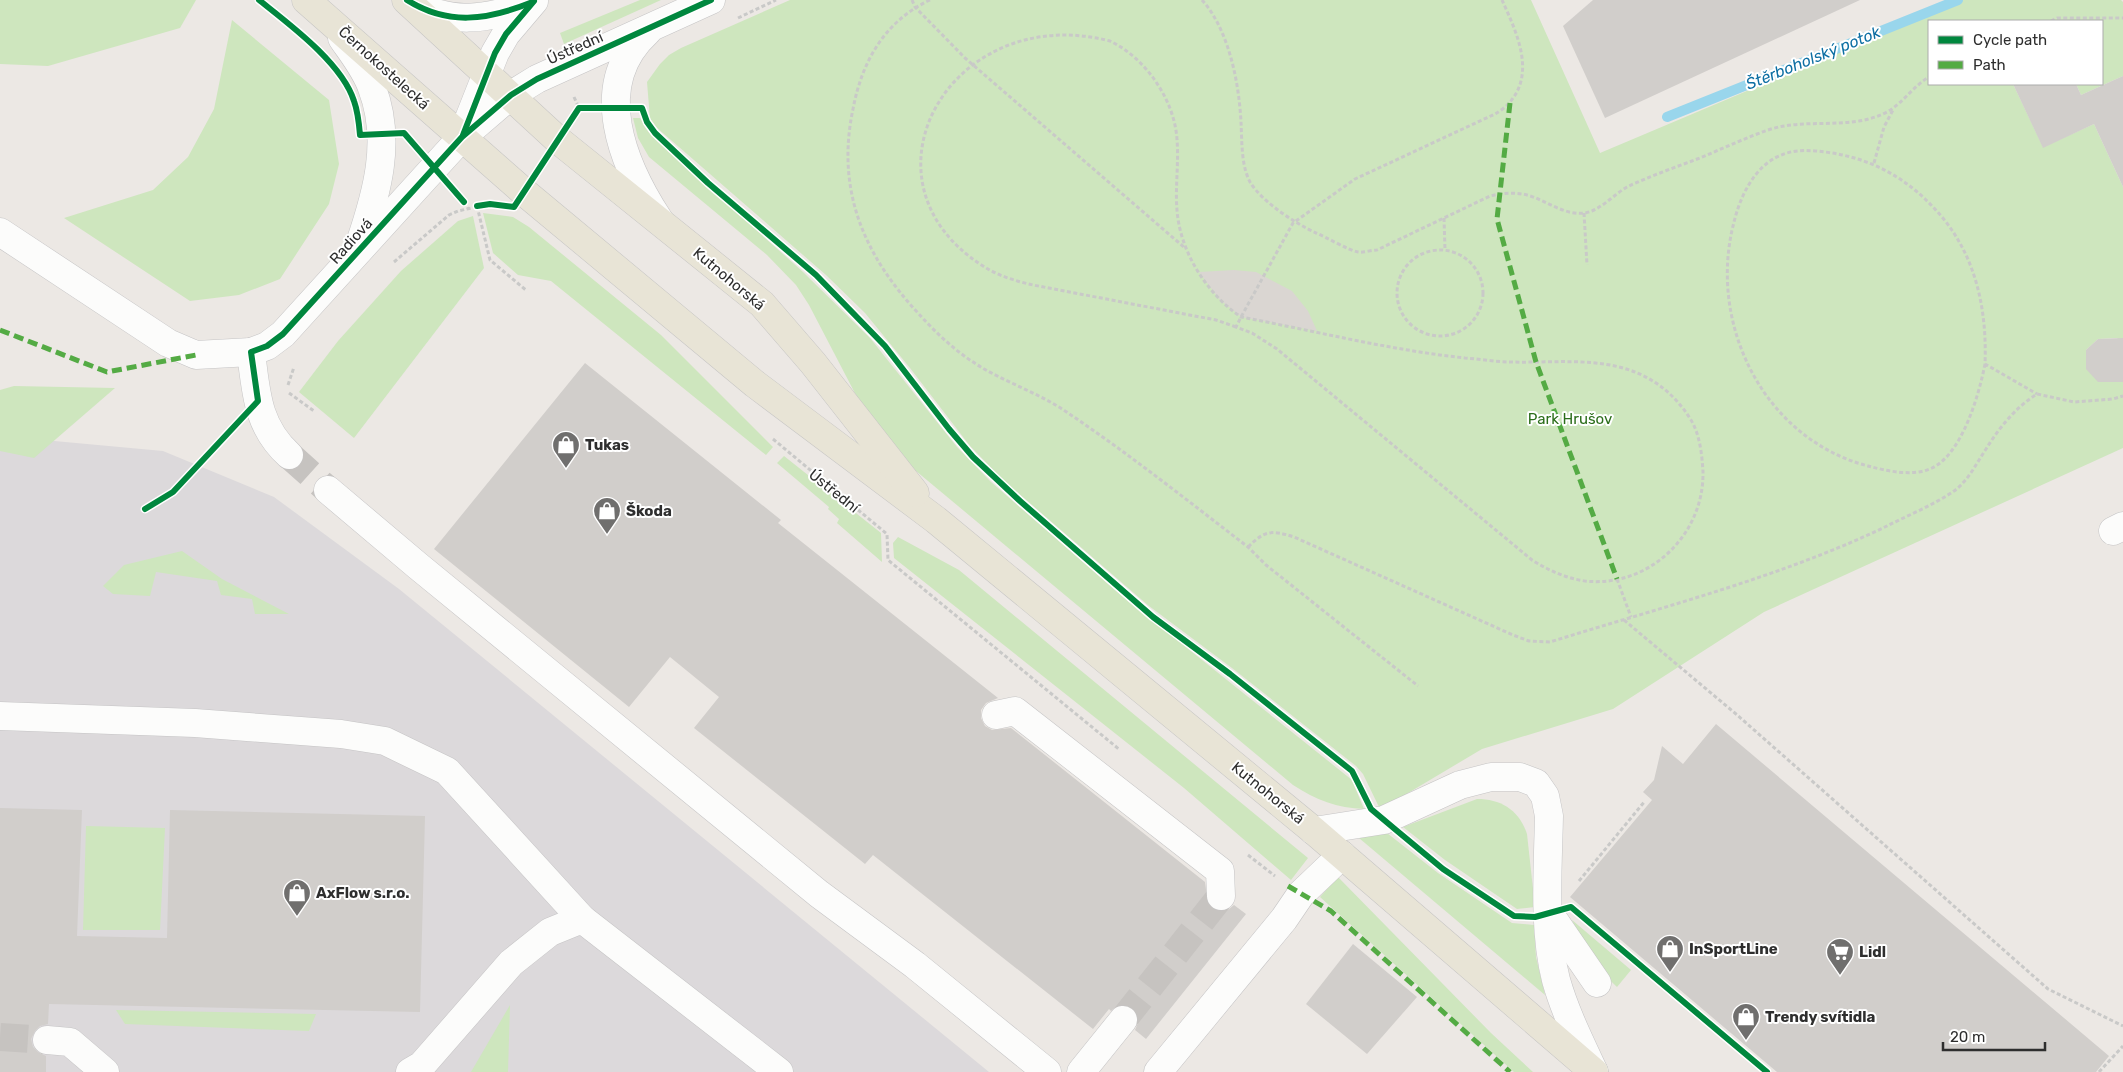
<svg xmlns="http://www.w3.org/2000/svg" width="2123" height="1072" font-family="Rubik,sans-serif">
  <rect width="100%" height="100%" fill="#ece8e4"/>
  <path fill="#dcd9db" d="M0,436L163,451L274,497L399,589L989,1072H0Z"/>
  <g fill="#cee6be">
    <path d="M0,0H196L180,28L48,66L0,64Z"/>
    <path d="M640,0H661L564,44L560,33Z"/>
    <path d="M790,0H1531L1600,153L1962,0H2121L2123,2V76L2081,95L2076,84H2102V21H1929V84H2013L2043,147L2094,124L2123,187V344L2117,338L2098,339L2086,350L2123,376V448L1764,612L1613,709L1482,749L1398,799L1379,807L1363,774L1356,766L1232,668L1149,606L1003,480L970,446L910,368L865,313L826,275L656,127L650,119L647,82L660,64L669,55L681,48Z"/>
    <path d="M232,20L329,100L339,164L329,204L280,279L239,295L190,301L64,218L153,190L188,157L214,109Z"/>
    <path d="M633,118H640L655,139L803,272L870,338L957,447L991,482L1122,596L1352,780L1364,809C1337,808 1316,800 1293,785L910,466L858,399L809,305L796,285L767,255L649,157L638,138Z"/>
    <path d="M483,213L513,217L529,227L661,335L773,447L766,455L551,281L518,275L493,253Z"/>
    <path d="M473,216L484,268L354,438L299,392L338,341L401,271L458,221Z"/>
    <path d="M14,386L115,388L34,458L0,451V390Z"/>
    <path d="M784,456L881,533L882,562L837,523L839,519L828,509L829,507L777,463Z"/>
    <path d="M898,537L959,570L1308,858L1291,880L1184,788L894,558L893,543Z"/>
    <path d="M182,551L222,579L289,614H255L252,599L221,595L217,581L156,572L150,596L113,594L103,586L124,565Z"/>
    <path d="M1477,799C1501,799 1519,810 1527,834L1535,907L1517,909L1445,860L1403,827Z"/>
    <path d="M86,826L165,828L160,930H83Z"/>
    <path d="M1387,833L1438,873L1512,923L1534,925L1536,957L1545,995L1359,838Z"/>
    <path d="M1338,877L1491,1033L1533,1072H1514L1320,897Z"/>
    <path d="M1572,920L1631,970L1617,987C1597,969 1583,944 1572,920Z"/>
    <path d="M510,1005L508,1072H471Z"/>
    <path d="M116,1010L316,1014L309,1031L125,1024Z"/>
  </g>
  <path fill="#dad6d2" d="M1234,270L1256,272L1292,291L1308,311L1317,331L1241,317L1219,299L1199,272Z"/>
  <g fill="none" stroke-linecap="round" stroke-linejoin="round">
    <path stroke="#99d6ec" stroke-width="10" d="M1667,117L1958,0"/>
  </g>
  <g fill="#d1cecb">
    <path d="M1593,0H1860L1605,118L1563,26Z"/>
    <path d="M2123,76V187L2094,124L2043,148L2013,84H2076L2081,95Z"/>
    <path d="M2123,338V382H2098L2086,369V350L2098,339Z"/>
    <path d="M585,363L781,520L778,523L998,698L986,703L981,710V718L985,726L992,730L1011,728L1205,882L1208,904L1213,910L1222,912L1229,909L1234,905L1246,914L1146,1039L1135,1030L1138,1023V1015L1132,1008L1125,1005L1117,1006L1111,1011L1109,1009L1093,1029L873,855L865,864L694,728L719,697L670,657L629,707L434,549Z"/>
    <path d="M1716,724L2109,1056L2096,1072H1777L1570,897L1652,800L1643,792L1654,780L1662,746L1683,764Z"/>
    <path d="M0,808L82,810L77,936L167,938L170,810L425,816L420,1012L49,1004L48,1024L40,1026L35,1031L31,1039L33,1047L38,1052L46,1056V1072H0Z"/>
    <path d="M1353,944L1417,997L1367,1054L1306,1004Z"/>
  </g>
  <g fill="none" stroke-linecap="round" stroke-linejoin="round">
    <g stroke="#c6c3c0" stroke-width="28" stroke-dasharray="28 14" stroke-linecap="butt">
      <path d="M289,455L328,490"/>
      <path d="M1123,1020L1221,896"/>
      <path d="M0,1037L47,1040"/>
    </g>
    <defs>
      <g id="minor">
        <path d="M408,0C449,26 488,20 531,3"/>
        <path d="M647,32C589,85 623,165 659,220"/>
        <path d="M342,38C353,54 366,70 372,88C392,140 377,193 360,243"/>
        <path d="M463,134L495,53L506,34L534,1"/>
        <path d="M0,232L168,343L196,355L251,352L267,346L283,334L462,137L511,95L537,79L711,0"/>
        <path d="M251,352C256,392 257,426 289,455"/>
        <path d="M328,490L418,566L819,894L915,965L1047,1072"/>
        <path d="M2113,531L2123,526"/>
        <path d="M996,715L1015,711L1220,871L1221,896"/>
        <path d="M0,716L195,723L341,734L385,741L447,771L582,919"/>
        <path d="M1314,831L1384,820L1460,785L1491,777H1520L1536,783L1545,796L1549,816C1548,867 1543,930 1556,980C1565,1012 1580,1042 1594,1072"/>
        <path d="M1549,913L1597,983"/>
        <path d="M47,1040L70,1042L105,1072"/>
        <path d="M410,1072L422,1065L511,963L550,932L582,919L779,1072"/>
        <path d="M1081,1072L1123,1020"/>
        <path d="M1158,1072L1284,919L1301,894L1342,855"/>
      </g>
      <g id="major">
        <path d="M306,0L524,192L755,384L936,520L1314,831L1594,1072"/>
        <path d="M406,0L558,140L762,304L813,363L915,493"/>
      </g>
    </defs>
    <use href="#minor" stroke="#c5c4c5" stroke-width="29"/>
    <use href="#major" stroke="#c6c5c4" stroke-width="29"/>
    <g stroke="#c9c9c8" stroke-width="3" stroke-dasharray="4 2.5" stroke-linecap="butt">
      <path d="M259,0L278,15"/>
      <path d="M912,0L915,7L965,58L1185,248"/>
      <path d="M930,0C885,21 862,61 853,109C836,189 863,254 918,313C935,332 954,350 976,364C1004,382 1037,392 1065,411C1128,453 1188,501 1248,547L1266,565L1418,686"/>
      <path d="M1202,0C1229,30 1239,83 1241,122C1242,141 1241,165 1250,182C1262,202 1295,223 1316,233C1326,237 1348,250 1358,252C1363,253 1371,250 1377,250L1490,196C1502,193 1515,192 1527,195C1546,200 1564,216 1585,213C1601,210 1613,195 1627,187C1650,176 1676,167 1700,158C1724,148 1747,137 1771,129C1808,118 1847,130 1883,114C1901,106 1912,87 1929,77"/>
      <path d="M738,18L776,0"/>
      <path d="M2051,21L2057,18H2123"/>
      <path d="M574,97L579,108"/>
      <path d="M575,114L579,108H586"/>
      <path d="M653,130L708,183L816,275L885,346L949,429L973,457L1020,501L1153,617L1230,674L1352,771L1363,793"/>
      <path d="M1874,163L1884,127L1893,110"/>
      <path d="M464,202L468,208"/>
      <path d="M477,206L490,260L527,291"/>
      <path d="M1584,213L1587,265"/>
      <path d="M1444,218L1445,250"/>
      <circle cx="1440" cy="293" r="43"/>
      <path d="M394,262L449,215L458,211L489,204"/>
      <path d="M1236,327L1216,320L1033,285C1016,281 998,276 983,266C848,180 952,0 1110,41C1146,58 1175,101 1177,140C1179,163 1175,187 1177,210C1180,252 1207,294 1241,317C1315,331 1390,350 1465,358C1480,359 1496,362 1511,362C1548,363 1587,358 1623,368C1652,376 1675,394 1691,420C1700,435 1702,455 1703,472C1704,536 1648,588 1585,581C1565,578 1548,570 1532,560L1277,349L1252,333L1236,327L1241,317L1293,223L1355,179L1495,114C1500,111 1506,107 1510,102C1536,72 1516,31 1502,0"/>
      <path d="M1985,364C1979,395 1962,454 1932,468C1913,477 1887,471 1868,466C1764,439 1707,324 1734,222C1740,197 1754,167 1779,156C1793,149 1810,150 1825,152C1873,158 1911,180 1942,217C1977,259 1987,312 1985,364L2037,394"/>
      <path d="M288,385L294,367"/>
      <path d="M289,393L314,411"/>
      <path d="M773,439L887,534L888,560L1120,750"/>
      <path d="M145,509L173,492L234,427"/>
      <path d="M1248,547C1265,530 1272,530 1294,537L1513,635L1529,641L1550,642C1662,607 1777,578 1883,528C1906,516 1932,506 1954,491C1968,481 1976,464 1986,449C1999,428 2016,407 2037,394L2074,402L2113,399L2123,396"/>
      <path d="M1617,579L1631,617"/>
      <path d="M1624,620L1736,714L2048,989L2123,1026"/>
      <path d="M1410,842L1443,869L1517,916"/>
      <path d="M1248,855L1275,876"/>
      <path d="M1579,881L1645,801"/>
      <path d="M1605,935L1767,1072"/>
      <path d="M2099,1072L2123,1046"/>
    </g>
    <use href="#minor" stroke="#fcfcfb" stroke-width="28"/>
    <use href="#major" stroke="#e8e4d6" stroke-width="28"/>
    <g stroke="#54ab44" stroke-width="5" stroke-dasharray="10 5" stroke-linecap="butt">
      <path d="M1510,103L1497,219L1536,362L1617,579"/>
      <path d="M0,330L107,372L196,355"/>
      <path d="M1288,886L1331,911L1510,1072"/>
    </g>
    <defs>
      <g id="cycleway">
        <path d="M259,0C289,24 342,63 354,101C358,112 359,123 360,135L404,133L464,202"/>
        <path d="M407,0C448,26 487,20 530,3"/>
        <path d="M463,135L495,53L506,34L534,1"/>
        <path d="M477,206L490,204L514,207L579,108H642L647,122L655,133L708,183L816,275L885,346L949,429L973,457L1020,501L1153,617L1230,674L1352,771L1371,809L1396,830L1443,869L1514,916L1535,917L1571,907L1767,1072"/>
        <path d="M145,509L173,492L258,401L251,352L267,346L283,334L462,137L511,95L537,79L711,0"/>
      </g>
    </defs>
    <use href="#cycleway" stroke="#fff" stroke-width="9"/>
    <use href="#cycleway" stroke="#00873e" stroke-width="6"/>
  </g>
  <defs>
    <symbol id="shop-pin" viewBox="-11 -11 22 30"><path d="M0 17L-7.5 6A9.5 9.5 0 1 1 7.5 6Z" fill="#706f6e" stroke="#fff"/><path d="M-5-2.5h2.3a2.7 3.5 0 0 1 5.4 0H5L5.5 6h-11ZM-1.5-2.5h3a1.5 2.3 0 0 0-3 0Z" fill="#fff"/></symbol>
    <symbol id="supermarket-pin" viewBox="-11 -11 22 30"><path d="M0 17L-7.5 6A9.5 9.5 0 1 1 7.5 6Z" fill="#706f6e" stroke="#fff"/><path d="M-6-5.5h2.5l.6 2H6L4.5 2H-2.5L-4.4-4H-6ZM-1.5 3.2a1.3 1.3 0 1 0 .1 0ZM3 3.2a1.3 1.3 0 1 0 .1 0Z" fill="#fff"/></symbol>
  </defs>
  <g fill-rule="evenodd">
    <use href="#shop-pin" x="550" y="429" width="32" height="43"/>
    <use href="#shop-pin" x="591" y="495" width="32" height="43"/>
    <use href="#shop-pin" x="281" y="877" width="32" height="43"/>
    <use href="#shop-pin" x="1654" y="933" width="32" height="43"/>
    <use href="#supermarket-pin" x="1824" y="936" width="32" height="43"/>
    <use href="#shop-pin" x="1730" y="1001" width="32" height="43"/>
  </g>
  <g text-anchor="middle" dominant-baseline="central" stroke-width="4" stroke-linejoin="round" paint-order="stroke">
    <g font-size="15" fill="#2e2e2e" stroke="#fff">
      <text transform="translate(575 48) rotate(-24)">Ústřední</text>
      <text transform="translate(384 68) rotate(42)">Černokostelecká</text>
      <text transform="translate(351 241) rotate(-48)">Radiová</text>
      <text transform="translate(729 279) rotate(40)">Kutnohorská</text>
      <text transform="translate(834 491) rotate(39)">Ústřední</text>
      <text transform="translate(1268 793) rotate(39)">Kutnohorská</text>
    </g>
    <g font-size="15" fill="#2c6e1b" stroke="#fff">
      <text x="1570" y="419">Park Hrušov</text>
    </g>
    <g font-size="15" font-weight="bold" fill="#2e2e2e" stroke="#fff" text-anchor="start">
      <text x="585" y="445">Tukas</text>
      <text x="626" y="511">Škoda</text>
      <text x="316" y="893">AxFlow s.r.o.</text>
      <text x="1689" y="949">InSportLine</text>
      <text x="1859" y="952">Lidl</text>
      <text x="1765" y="1017">Trendy svítidla</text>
    </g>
    <g font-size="16" font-style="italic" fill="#0d6fa3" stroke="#fff">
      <text transform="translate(1813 58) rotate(-22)">Štěrboholský potok</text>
    </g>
  </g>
  <rect x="1928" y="20" width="175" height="65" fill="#ffffff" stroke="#ababab"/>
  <rect x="1938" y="36" width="25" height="8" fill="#00873e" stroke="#ababab"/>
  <text x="1973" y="45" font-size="15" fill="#2e2e2e">Cycle path</text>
  <rect x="1938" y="61" width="25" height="8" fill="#54ab44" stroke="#ababab"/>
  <text x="1973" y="70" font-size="15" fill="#2e2e2e">Path</text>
  <path d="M1943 1042v8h102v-8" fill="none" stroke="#2e2e2e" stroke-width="2.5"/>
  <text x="1950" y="1042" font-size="15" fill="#2e2e2e" stroke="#ffffff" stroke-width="4" paint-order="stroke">20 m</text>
</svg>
